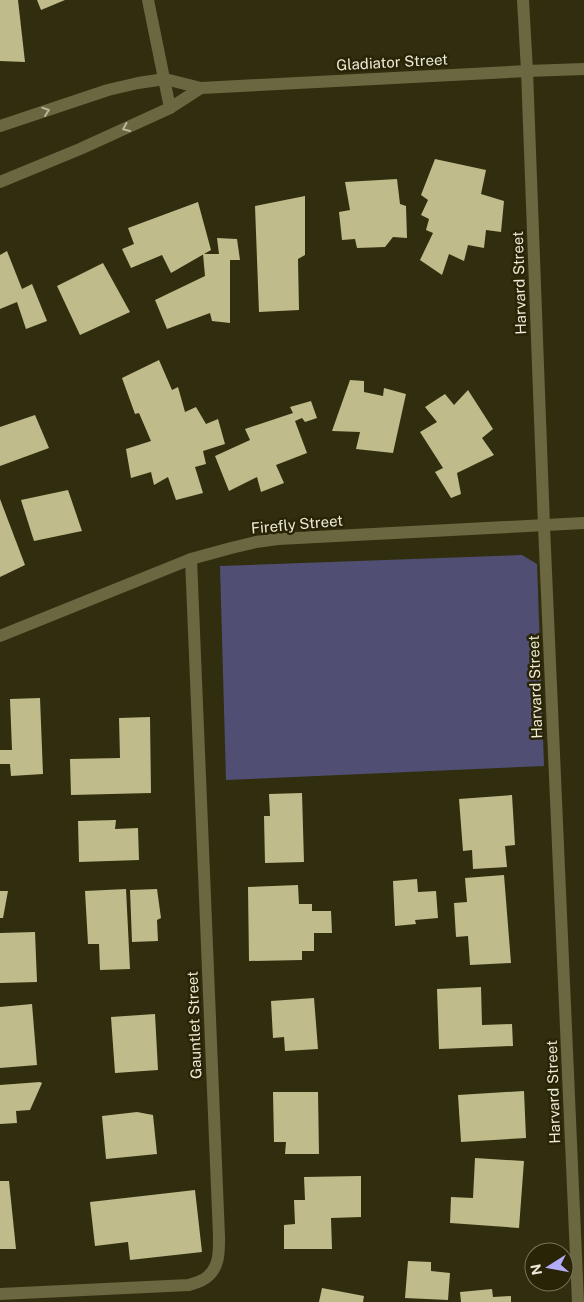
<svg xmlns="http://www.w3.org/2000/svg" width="584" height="1302" font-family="'Public Sans',sans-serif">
  <rect width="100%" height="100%" fill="#312e0f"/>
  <path fill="#514e74" d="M522,555L537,564L544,766L226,780L220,566Z"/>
  <g fill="#c0bb8b">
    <path d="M0,0H18L25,62L0,61Z"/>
    <path d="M37,0H65L41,10Z"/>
    <path d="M435,159L486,170L481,194L504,201L501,232L486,230L484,248L468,245L464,261L449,254L442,275L420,260L433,233L426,230L429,219L421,215L428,200L421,195Z"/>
    <path d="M397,179L400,204L406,206L407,238L393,237L385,247L357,248L355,239L342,240L339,212L350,210L345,182Z"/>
    <path d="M305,196V255L298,259L299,310L259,312L255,206Z"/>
    <path d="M198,202L211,250L171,273L162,255L131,268L122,249L134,244L128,228Z"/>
    <path d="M217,238L237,239L240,260H230V323L212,321L210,313L167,329L155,300L205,276L203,254H219Z"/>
    <path d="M7,251L22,289L32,284L47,321L26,329L17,302L0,309V255Z"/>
    <path d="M103,263L130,312L80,335L57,286Z"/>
    <path d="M159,360L172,390L178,387L185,412L196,407L206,424L218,419L225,444L203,451L206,464L195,467L203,493L176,500L168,477L154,485L151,472L131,478L126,449L151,441L139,413L135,414L122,378Z"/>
    <path d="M350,380L364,381V392L383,396L384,388L406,394L393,453L356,449L360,432L332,431Z"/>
    <path d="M468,390L493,429L482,438L494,455L457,473L461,494L451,498L435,472L443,468L420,432L437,422L425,407L445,394L454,405Z"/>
    <path d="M311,401L317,418L305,422L302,418L295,421L307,453L276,465L284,483L261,492L257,477L229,491L215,456L250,440L245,429L293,413L290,407Z"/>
    <path d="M35,415L49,448L0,466V427Z"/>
    <path d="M68,490L82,531L34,541L21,500Z"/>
    <path d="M0,499L25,565L0,577Z"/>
    <path d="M40,698L43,774L11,776L10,764H0V750H12L10,699Z"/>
    <path d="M150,717L151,793L71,795L70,759L120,758L119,718Z"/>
    <path d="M302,793L304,862L265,863L264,816H270L269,794Z"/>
    <path d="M512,795L515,845L505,846L507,867L473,869L472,850L463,851L459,799Z"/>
    <path d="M116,820L115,829L138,828L139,860L79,862L78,821Z"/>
    <path d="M504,875L511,963L470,965L468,936L456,937L454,903L467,902L465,878Z"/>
    <path d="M417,879L418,892L436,891L438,918L415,920L416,924L395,926L393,881Z"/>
    <path d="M298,885L299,904H312V911H331L332,933H314V951H302V960L249,961L248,887Z"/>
    <path d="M126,889L130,969L100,970L99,944H88L85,891Z"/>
    <path d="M157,889L161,918L157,920L158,941L132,942L130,890Z"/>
    <path d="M0,891H8L3,918H0Z"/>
    <path d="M35,932L37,982L0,983V933Z"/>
    <path d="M481,987L482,1025L512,1024L513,1046L439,1049L437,989Z"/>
    <path d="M314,998L318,1049L285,1051L284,1037L273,1038L271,1001Z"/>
    <path d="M32,1004L37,1065L0,1068V1007Z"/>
    <path d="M155,1014L158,1070L115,1073L111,1017Z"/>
    <path d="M40,1082L42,1083L30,1110L16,1111L17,1123L0,1124V1085Z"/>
    <path d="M524,1091L526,1138L461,1142L458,1095Z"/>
    <path d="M273,1092H318L319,1154H285L286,1142H274Z"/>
    <path d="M137,1112L153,1115L157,1154L106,1159L102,1116Z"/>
    <path d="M475,1158L524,1161L519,1228L450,1223L451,1197L473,1198Z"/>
    <path d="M361,1176V1217L331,1218L332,1249H284V1225L295,1224L294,1200H305L304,1177Z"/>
    <path d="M0,1181H9L16,1249H0Z"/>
    <path d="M195,1190L202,1252L130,1260L128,1242L95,1246L90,1202Z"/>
    <path d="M408,1261L431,1262V1271L450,1273L448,1300L405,1298Z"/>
    <path d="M322,1288L364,1296L363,1302H319Z"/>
    <path d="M492,1289L493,1297L511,1296V1302H461L460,1292Z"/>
  </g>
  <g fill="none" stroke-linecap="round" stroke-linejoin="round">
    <path stroke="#6b6741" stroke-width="12" d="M523,0L527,71"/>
    <g stroke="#6b6741" stroke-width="12">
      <path d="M148,0L170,108"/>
      <path d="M527,71L544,526L578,1302"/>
      <path d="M0,636L191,559L231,548L256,542L278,539L584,523"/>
      <path d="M0,1294L189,1285C195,1283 203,1281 207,1277C220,1267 219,1250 219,1236L191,559"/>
    </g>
    <g stroke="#6b6741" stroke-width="12">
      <path d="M0,126L108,90L138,83L165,79L201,88L527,71L584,69"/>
      <path d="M0,182L80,149L170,108L201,88"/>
    </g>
  </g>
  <defs><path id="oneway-chevron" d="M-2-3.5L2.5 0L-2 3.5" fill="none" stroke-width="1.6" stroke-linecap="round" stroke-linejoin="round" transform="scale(1.25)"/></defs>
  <g stroke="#b8b69c">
    <use href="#oneway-chevron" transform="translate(46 111) rotate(-19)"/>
    <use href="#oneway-chevron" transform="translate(126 128) rotate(156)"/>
  </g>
  <g text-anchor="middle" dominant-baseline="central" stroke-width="5" stroke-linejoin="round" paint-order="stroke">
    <g font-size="15" fill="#ebead8" stroke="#282405">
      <text transform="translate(392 62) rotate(-3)">Gladiator Street</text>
      <text transform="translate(519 283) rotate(-92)">Harvard Street</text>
      <text transform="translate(297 524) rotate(-5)">Firefly Street</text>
      <text transform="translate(535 687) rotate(-92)">Harvard Street</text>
      <text transform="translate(194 1025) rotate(-92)">Gauntlet Street</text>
      <text transform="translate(553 1092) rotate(-92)">Harvard Street</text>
    </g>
  </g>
  <g transform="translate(549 1267) rotate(259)"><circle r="24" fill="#282405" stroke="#767359"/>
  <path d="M0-4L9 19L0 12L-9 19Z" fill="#b3adf9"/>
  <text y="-8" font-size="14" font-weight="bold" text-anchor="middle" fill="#ebead8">N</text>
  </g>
</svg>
